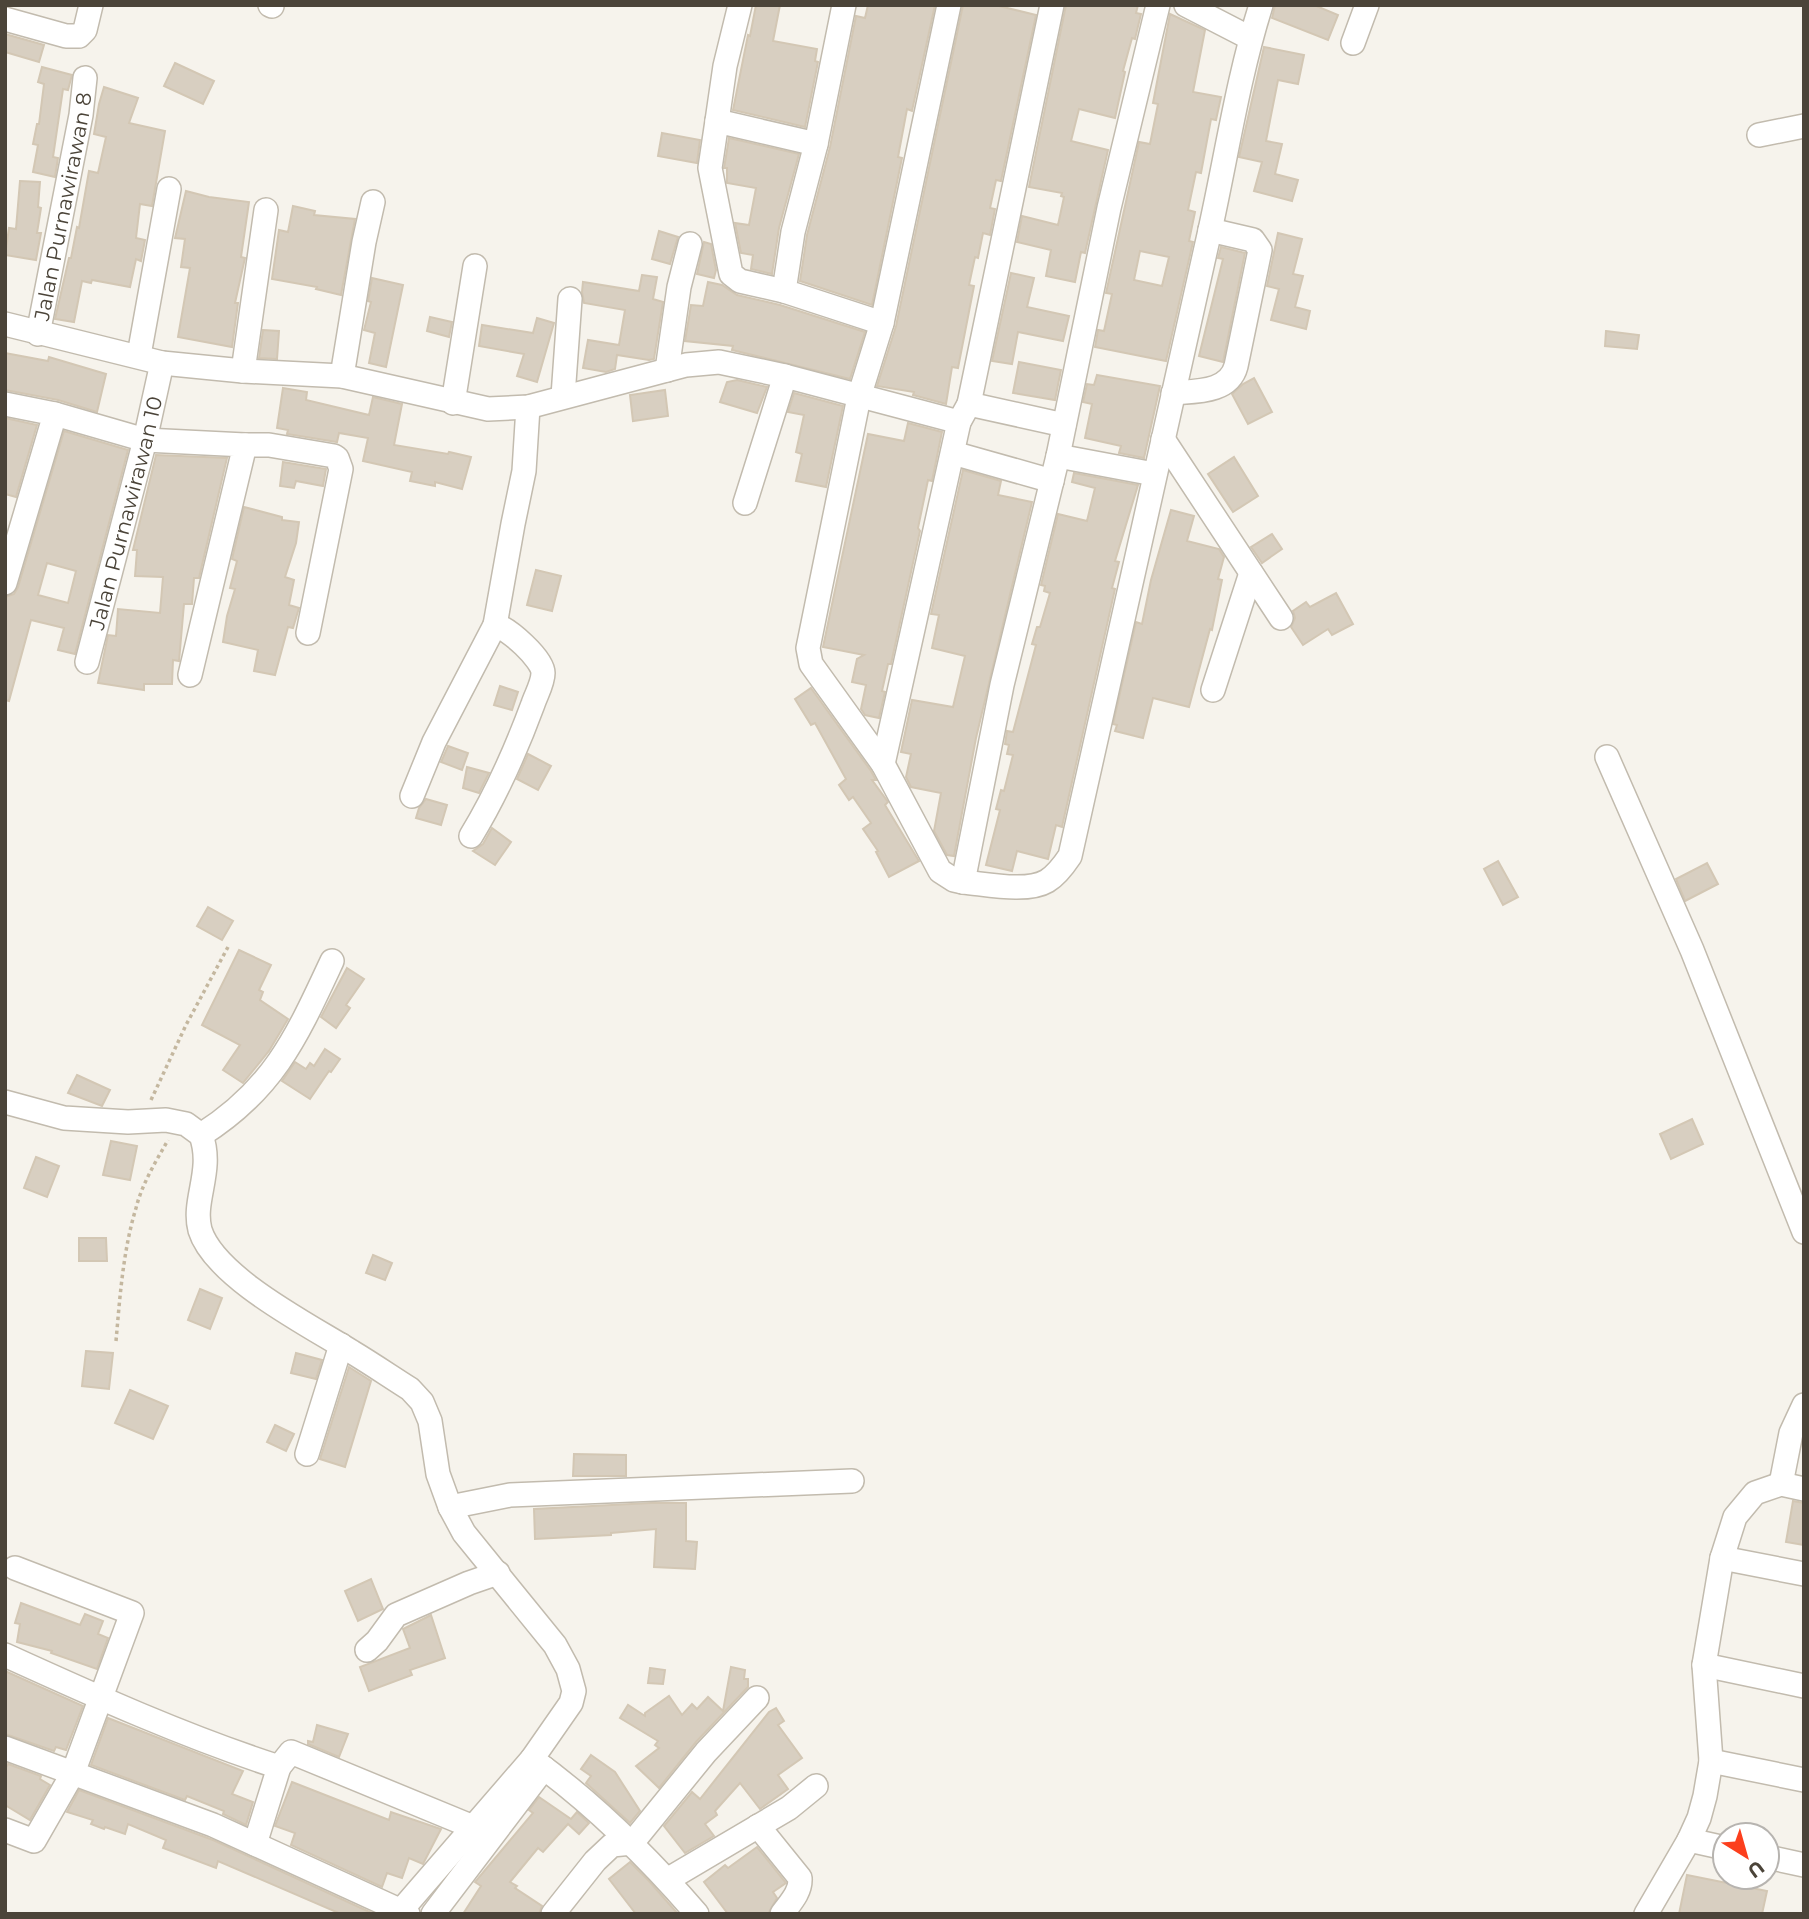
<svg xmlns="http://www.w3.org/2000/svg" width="1809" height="1919" font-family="Montserrat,sans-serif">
  <rect width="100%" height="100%" fill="#f6f3ec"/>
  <g fill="#d8cfc1" stroke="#d3c7b4" stroke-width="2" fill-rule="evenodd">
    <path d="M756,5H780L773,41L817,49L815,61L818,62L805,127L733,110L748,35L750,36Z"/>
    <path d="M868,5H935L912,111L907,109L898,157L902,158L872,305L800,281L807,235L830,147L856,16L865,18Z"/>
    <path d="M963,5H995L1036,15L1001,181L996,180L990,208L995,209L990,235L983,233L978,258L975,257L969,285L974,286L958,368L952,367L946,404L913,395L914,392L877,386L896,326Z"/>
    <path d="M1066,5H1138L1136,13L1141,14L1135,39L1132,38L1123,71L1125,72L1115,118L1079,109L1071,141L1108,150L1085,253L1081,252L1075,282L1046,276L1051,250L1017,242L1022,216L1058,225L1064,197L1061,196L1062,193L1029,187Z"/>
    <path d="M1275,5H1314L1338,15L1328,40L1272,18Z"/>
    <path d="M1170,14L1205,30L1193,92L1221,97L1216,120L1211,119L1201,173L1196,172L1188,210L1195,212L1189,241L1193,242L1166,361L1095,347L1098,330L1104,331L1112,294L1106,293L1139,142L1150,144L1158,104L1153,103ZM1140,251L1169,257L1162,286L1134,280Z"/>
    <path d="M5,34L44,45L39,62L5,52Z"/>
    <path d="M1264,47L1304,55L1298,84L1278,80L1266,141L1282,144L1275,174L1298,180L1292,201L1254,191L1262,162L1239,157Z"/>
    <path d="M175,63L214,81L203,104L164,86Z"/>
    <path d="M42,67L72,75L68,90L63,89L53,157L58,158L55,177L33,172L38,145L33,144L37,124H39L44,84L38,82Z"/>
    <path d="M104,87L138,98L129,123L165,131L152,206L140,204L136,238L145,240L141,261L136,259L130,287L92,280L91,283L82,281L74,322L55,319L69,258H71L77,227L79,228L89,171L98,173L106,137L94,134L99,104Z"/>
    <path d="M662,133L700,140L697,163L658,156Z"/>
    <path d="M729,138L799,154L779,228L772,274L751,269L753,255L741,253L735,223L749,225L756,188L727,183V168H724Z"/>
    <path d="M20,181L40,182L38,207L41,208L37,233H41L36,260L5,255L9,228L16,229Z"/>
    <path d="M186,191L209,197L249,202L241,257L245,258L235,303H238L232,347L178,337L190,268L181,267L185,239L175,238Z"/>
    <path d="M293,206L315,211L314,215L355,219L341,295L316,289L317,287L272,279L279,230L288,232Z"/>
    <path d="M659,231L678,237L670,264L652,259Z"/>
    <path d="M1278,233L1302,239L1293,274L1303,276L1295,307L1310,311L1306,329L1271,320L1279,289L1267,286Z"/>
    <path d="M704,242L711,244L716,270L714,278L697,274Z"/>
    <path d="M1221,247L1245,253L1223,362L1199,356L1223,259L1218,258Z"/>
    <path d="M1011,273L1034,278L1027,307L1069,316L1063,341L1018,332L1012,364L992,361Z"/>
    <path d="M642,275L657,277L653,299L663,302L654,359L649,360L617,355L615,369L606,372L583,368L588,340L619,345L625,310L584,303L582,292L583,282L639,291Z"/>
    <path d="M372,278L403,285L386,367L369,363L375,333L364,330L371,302L368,301Z"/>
    <path d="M708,282L722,285L737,295L780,305L865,332L850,379L732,350L733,346L685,341L691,305L703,306Z"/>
    <path d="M430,317L452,322L449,337L427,331Z"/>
    <path d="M537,318L554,323L537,382L517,376L524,354L479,346L482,325L533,333Z"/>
    <path d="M263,330L279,331L277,359L259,358Z"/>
    <path d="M1606,331L1639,335L1637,349L1605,346Z"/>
    <path d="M5,353L48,361L49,357L106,374L97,412L58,400L5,390Z"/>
    <path d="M1019,362L1061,370L1055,400L1013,393Z"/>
    <path d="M1097,375L1160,386L1144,458L1119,453L1121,446L1085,438L1092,404L1083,402L1087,384L1094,385Z"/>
    <path d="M1254,378L1272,412L1248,424L1232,394L1243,384Z"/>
    <path d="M737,380L767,387L757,413L720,402L727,382Z"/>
    <path d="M283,388L307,392L306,400L369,415L373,397L402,404L394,445L448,454L449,452L471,457L462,489L435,482V486L410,481L412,472L363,461L368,438L339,433L337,442L287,434L288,430L277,428Z"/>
    <path d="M665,390L668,416L633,421L630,395Z"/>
    <path d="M794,393L843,406L826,487L796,481L802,454L796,452L804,415L788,412Z"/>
    <path d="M5,418L37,425L16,497L5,494Z"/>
    <path d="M908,423L942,432L932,481L928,480L918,528L920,531L891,664H888L882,691L885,692L879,718L865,715L861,709L866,685L852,682L857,659L864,655L823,647L868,434L904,441Z"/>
    <path d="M64,431L128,450L75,654L58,650L64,628L31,620L9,701L5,700V597L14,594L18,587ZM47,563L76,571L68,603L38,595Z"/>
    <path d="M156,455L227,458L199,578H194L192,604H184L179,661L173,660L172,684H144V690L98,683L108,635L116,636L118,609L160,613L163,577L135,576L137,550H133Z"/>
    <path d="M1234,457L1258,496L1233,512L1208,474Z"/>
    <path d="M283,462L326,469L323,486L296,481L294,488L280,486Z"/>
    <path d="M963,470L1001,481L998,495L1032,502L976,738L954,856L947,855L934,831L941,793L911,787L906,777L911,754L901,752L912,700L953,707L965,656L932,648L939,615L931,614Z"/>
    <path d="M1074,473L1138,485L1115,561L1119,562L1112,588L1115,589L1062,827L1056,825L1048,859L1017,851L1012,871L986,865L1000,810L996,809L1001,790L1004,791L1013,755L1007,754L1009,745L1005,744L1007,731L1013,732L1036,645L1032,644L1037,627H1040L1050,593L1044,591L1045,586L1041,585L1058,514L1087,521L1095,488L1072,482Z"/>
    <path d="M244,507L282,517V520L299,522L296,543L285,577L294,580L289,605L299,608L293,628L288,627L275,675L254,671L258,650L223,642L227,616L235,589L230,588L237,561L232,559Z"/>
    <path d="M1171,510L1194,516L1187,541L1219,549L1224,557L1218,579L1222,580L1212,630L1210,629L1189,707L1153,698L1143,738L1115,731L1117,725L1113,724L1136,622L1142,624L1151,580Z"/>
    <path d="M1272,534L1282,549L1262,563L1251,547Z"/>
    <path d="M536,570L561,576L552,611L527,605Z"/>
    <path d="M1336,593L1353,624L1332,635L1328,629L1303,645L1291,627L1295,618L1293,611L1306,602L1310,607Z"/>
    <path d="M500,686L518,692L512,710L494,705Z"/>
    <path d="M811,688L871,771L876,780H872L888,802L885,805L919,861L889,877L876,852L878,851L863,829L871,823L853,797L849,800L839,785L846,779L815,723L811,725L795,699Z"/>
    <path d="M448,746L468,753L462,770L441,762Z"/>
    <path d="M528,754L551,766L538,790L517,779Z"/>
    <path d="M467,767L489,773L479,793L463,788Z"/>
    <path d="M426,799L447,805L441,825L416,818L419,808Z"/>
    <path d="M492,828L511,842L495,865L473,851L483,844Z"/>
    <path d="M1498,861L1518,897L1503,905L1484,869Z"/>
    <path d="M1707,863L1718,884L1685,901L1676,879Z"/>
    <path d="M208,907L233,921L222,940L197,926Z"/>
    <path d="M239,950L271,965L259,990L263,992L260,1000L288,1019L269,1051L243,1083L223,1070L240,1045L202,1025Z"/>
    <path d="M347,968L364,979L346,1005L350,1008L336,1028L321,1017Z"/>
    <path d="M325,1049L340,1059L331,1072L329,1071L310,1099L282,1081L295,1062L306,1069L310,1063L314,1066Z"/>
    <path d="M77,1075L110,1090L102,1106L68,1093Z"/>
    <path d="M1692,1119L1703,1144L1671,1159L1660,1134Z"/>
    <path d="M111,1141L137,1146L130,1180L103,1175Z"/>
    <path d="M36,1157L59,1166L47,1197L24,1188Z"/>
    <path d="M79,1238H106L107,1261H79Z"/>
    <path d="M373,1255L392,1263L385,1280L366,1273Z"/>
    <path d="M200,1289L222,1298L210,1329L188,1320Z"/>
    <path d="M86,1351L113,1353L109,1389L82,1386Z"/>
    <path d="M296,1353L322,1360L316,1379L291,1373Z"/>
    <path d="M349,1367L371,1381L345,1467L320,1459Z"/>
    <path d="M130,1390L168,1406L153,1439L115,1423Z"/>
    <path d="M275,1425L294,1434L286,1451L267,1442Z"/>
    <path d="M574,1454L626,1455V1476H573Z"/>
    <path d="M1793,1501L1804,1503V1545L1786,1542Z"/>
    <path d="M651,1503H686V1541L697,1542L695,1569L654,1567L656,1529L611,1533V1535L535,1539L534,1509Z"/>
    <path d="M371,1579L383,1609L358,1621L345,1591Z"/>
    <path d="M21,1603L80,1625L85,1614L103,1621L98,1634L108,1638L97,1669L51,1653L52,1651L17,1642L20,1624L15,1623Z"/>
    <path d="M431,1615L445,1658L410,1670L412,1675L369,1691L360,1667L410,1648L403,1629Z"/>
    <path d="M731,1667L745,1670L744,1679H748V1687L696,1742L659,1788L636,1766L659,1748L655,1745L658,1741L620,1718L628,1705L645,1716V1713L669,1696L682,1715L692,1704L697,1709L708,1697L723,1711Z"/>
    <path d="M650,1668L665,1670L663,1684L648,1683Z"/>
    <path d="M5,1671L83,1706L66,1750L56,1747L54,1751L5,1734Z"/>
    <path d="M776,1708L784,1721L778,1725L802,1758L778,1775L788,1789L760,1809L740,1783L715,1811L717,1815L705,1824L714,1836L685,1853L664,1826L692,1792L700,1799L769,1712Z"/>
    <path d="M108,1718L243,1771L232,1794L253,1802L246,1825L223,1814L224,1811L187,1796L185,1800L91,1765Z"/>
    <path d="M317,1725L348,1734L339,1757L308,1744V1741L313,1742Z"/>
    <path d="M591,1755L615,1772L640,1811L630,1823L586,1783L591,1776L581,1769Z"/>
    <path d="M8,1764L41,1776L40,1779L50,1785L30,1820L5,1805V1769Z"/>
    <path d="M292,1782L389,1820L391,1812L441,1829L423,1864L409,1858L402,1878L387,1873L382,1887L291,1845L295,1833L275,1826Z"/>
    <path d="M79,1790L213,1840L374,1914H341L218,1861L216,1868L163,1848L166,1840L128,1824L125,1834L105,1827L104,1829L91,1824L93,1820L67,1812Z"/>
    <path d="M539,1797L571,1819L577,1812L589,1823L579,1834L568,1824L543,1852L538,1848L510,1882L517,1886L515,1888L542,1906L539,1914H463L481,1886L475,1882L533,1813L529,1810Z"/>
    <path d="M757,1847L786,1883L773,1892L777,1898L768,1914H728L704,1882L725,1865L728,1868Z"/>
    <path d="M630,1862L649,1881L678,1914H636L609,1879Z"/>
    <path d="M1687,1875L1767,1891L1762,1914H1679Z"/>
  </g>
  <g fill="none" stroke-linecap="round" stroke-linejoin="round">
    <defs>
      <g id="minor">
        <path d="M270,5L272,6"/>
        <path d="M844,5L816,144L793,232L784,291L882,323"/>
        <path d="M949,5L882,323L859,397L808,648L811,664L883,764L940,871L954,880L963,882C986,884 1027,893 1047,881C1057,875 1064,865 1070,856C1115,653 1159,450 1206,248C1225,167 1236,84 1261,5"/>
        <path d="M1186,5L1250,38"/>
        <path d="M5,19L66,36H79L85,30L91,5"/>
        <path d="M1353,43L1367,5"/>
        <path d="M717,121L725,66L740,5"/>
        <path d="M1759,135L1804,126"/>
        <path d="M784,291L740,281L731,274L710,168L717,121L816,144"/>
        <path d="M5,324L162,363L243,371L342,376L488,409L528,407L686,365L719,362L785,376L959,422"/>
        <path id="s1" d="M38,334L81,115L85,78"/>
        <path d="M139,355L169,189"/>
        <path d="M667,370L679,287L690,244"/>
        <path d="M243,371L266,210"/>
        <path d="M342,376L364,242L373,202"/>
        <path d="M1173,393C1195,391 1229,393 1236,366L1260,250L1253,240L1210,230"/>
        <path d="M563,396L570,299"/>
        <path d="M453,403L475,266"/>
        <path d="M5,404L55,414L5,583"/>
        <path d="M969,404L1064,425"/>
        <path d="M55,414L145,440L245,445L190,675"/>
        <path d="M1163,439L1281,618"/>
        <path d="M245,445H269L334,456L337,458L341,469L308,633"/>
        <path d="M953,453L1052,481"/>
        <path d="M1058,456L1154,474"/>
        <path d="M745,503L785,376"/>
        <path id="s2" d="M87,662L145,440L162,363"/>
        <path d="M1213,690L1251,573"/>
        <path d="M1607,757L1692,950L1804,1232"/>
        <path d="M883,764L959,422L969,404L1052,5"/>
        <path d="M412,796L434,742L495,625"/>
        <path d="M471,836C496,795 516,750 533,704C536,695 543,683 543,673C543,659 508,628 495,625L513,524L524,471L528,407"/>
        <path d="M963,882L1002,685L1058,456L1109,208L1158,5"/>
        <path d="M5,1102L64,1118L128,1122L166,1120L186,1124L201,1135C214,1171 192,1200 200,1230C215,1278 311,1326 352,1352C372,1364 391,1377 410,1389L422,1402L430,1421L438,1474L450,1507L464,1533L555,1645L568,1669L574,1691L571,1703L532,1759L398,1914"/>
        <path d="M201,1135C274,1089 297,1036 332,961"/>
        <path d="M307,1454L341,1345"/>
        <path d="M1781,1484L1791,1433L1804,1405"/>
        <path d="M450,1507L510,1495L852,1481"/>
        <path d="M1722,1558L1804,1574"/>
        <path d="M367,1650L377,1641L396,1615L469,1583L498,1573"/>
        <path d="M5,1655C95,1696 186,1737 279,1767L255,1844"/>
        <path d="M1704,1665L1804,1686"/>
        <path d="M5,1748L213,1825L408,1914"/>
        <path d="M532,1759C594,1804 647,1856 697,1914"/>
        <path d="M1711,1761L1804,1780"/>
        <path d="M279,1767L291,1752L473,1827"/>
        <path d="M758,1826L800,1878C801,1892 790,1903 782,1914"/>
        <path d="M5,1830L34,1841L73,1773L132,1613L15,1568"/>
        <path d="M1689,1840L1725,1848"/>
        <path d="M1767,1857L1804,1865"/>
        <path d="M667,1880L789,1808L816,1786"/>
        <path d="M433,1914L544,1768"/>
        <path d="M553,1914L595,1861L612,1845L632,1843L706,1752L757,1698"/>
        <path d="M1646,1914L1689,1840L1699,1818L1705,1796L1711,1761L1704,1665L1722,1558L1735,1517L1755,1493L1781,1484L1804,1489"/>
      </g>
    </defs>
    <use href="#minor" stroke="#c2bbae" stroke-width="26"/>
    <g stroke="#c4b79f" stroke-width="3.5" stroke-dasharray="3.5 3.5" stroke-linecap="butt">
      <path d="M151,1100L186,1025L228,947"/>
      <path d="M116,1341C120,1296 123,1251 136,1208C142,1184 156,1161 168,1140"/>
    </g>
    <use href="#minor" stroke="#fff" stroke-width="23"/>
  </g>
  <g text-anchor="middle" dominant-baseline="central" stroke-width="7" stroke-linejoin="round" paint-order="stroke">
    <g font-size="21" fill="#4b4439" stroke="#fff">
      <text stroke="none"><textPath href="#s1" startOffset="130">Jalan Purnawirawan 8</textPath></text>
      <text stroke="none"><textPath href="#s2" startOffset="154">Jalan Purnawirawan 10</textPath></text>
    </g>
  </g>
  <rect width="1809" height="1919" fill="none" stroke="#4b4439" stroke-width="14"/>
  <g transform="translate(1746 1856) rotate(143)"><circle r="33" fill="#ffffff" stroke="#b7b4b0" stroke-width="2"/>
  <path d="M0-5L12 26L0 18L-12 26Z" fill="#fc3f1d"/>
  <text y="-10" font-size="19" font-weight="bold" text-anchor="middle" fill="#4b4439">U</text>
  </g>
</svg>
